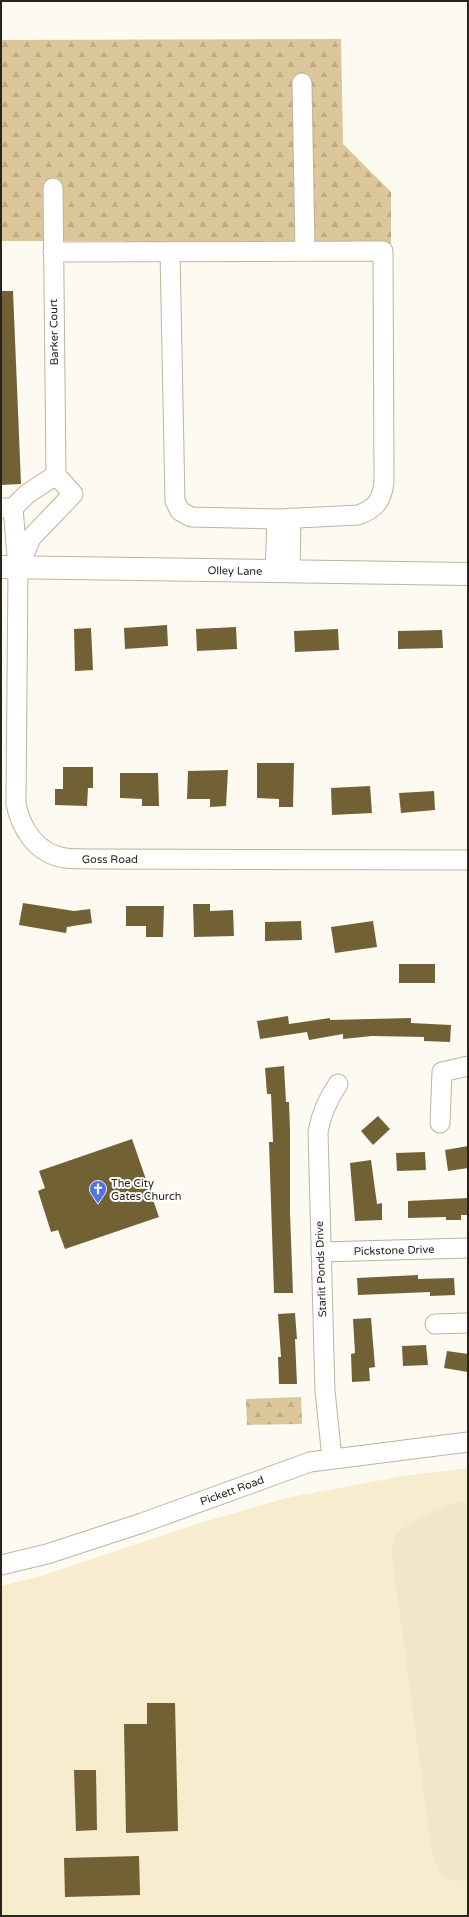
<svg xmlns="http://www.w3.org/2000/svg" width="469" height="1917" font-family="'Varela Round',sans-serif">
  <defs>
    <pattern id="forest-firs" width="22" height="20" patternUnits="userSpaceOnUse"><rect width="22" height="20" fill="#dbc799"/><path d="M5 1l3.5 6h-7zM16 11l3.5 6h-7z" fill="#bcab83"/></pattern>
  </defs>
  <rect width="100%" height="100%" fill="#fdfaf1"/>
  <path fill="#f8eccf" d="M468,1468V1916H1V1586L41,1576L197,1524L286,1498L403,1476Z"/>
  <g fill="url(#forest-firs)">
    <path d="M341,39L343,144L391,192V247L125,250L123,241H1V40Z"/>
    <path d="M301,1397L302,1424L247,1425L246,1399Z"/>
  </g>
  <path fill="#f2e6c9" d="M456,1502L468,1504V1882L443,1878L432,1855L391,1549L397,1532L414,1521Z"/>
  <g fill="#736136">
    <path d="M1,291H13L21,484L1,485Z"/>
    <path d="M167,625L168,646L125,649L124,628Z"/>
    <path d="M236,627L237,649L197,651L196,629Z"/>
    <path d="M91,628L93,670L75,671L74,629Z"/>
    <path d="M338,629L339,650L295,652L294,631Z"/>
    <path d="M442,630L443,648L398,649V631Z"/>
    <path d="M257,763H294L293,807H279V799L257,798Z"/>
    <path d="M63,767H93V788H88L87,806L55,805V789H63Z"/>
    <path d="M228,770L226,806L210,807V799H187L188,771Z"/>
    <path d="M120,773H158L159,806H142V799L120,798Z"/>
    <path d="M370,786L372,813L332,815L331,788Z"/>
    <path d="M434,791L435,810L401,813L399,793Z"/>
    <path d="M23,903L74,911L90,909L92,923L67,927L66,933L19,925Z"/>
    <path d="M193,904H210V911L233,910L234,936L194,937Z"/>
    <path d="M126,906H164L163,937H146V926H126Z"/>
    <path d="M301,921L302,940L265,941V922Z"/>
    <path d="M373,921L377,947L335,953L331,927Z"/>
    <rect x="399" y="964" width="36" height="19"/>
    <path d="M288,1016L289,1024L330,1018V1020L411,1018V1023L451,1025L450,1042L424,1041V1037L372,1036L343,1039V1034L309,1040L307,1032L260,1039L257,1021Z"/>
    <path d="M284,1066L286,1102H289L290,1130V1213L293,1293H274L269,1142H273L271,1094H267L265,1068Z"/>
    <path d="M378,1116L390,1129L373,1145L361,1131Z"/>
    <path d="M132,1139L159,1217L65,1249L58,1230L51,1232L38,1191L45,1188L39,1171Z"/>
    <path d="M468,1146V1168L448,1171L445,1150Z"/>
    <path d="M425,1152L426,1170L397,1171L396,1153Z"/>
    <path d="M371,1160L377,1204L382,1203V1220L355,1221L350,1163Z"/>
    <path d="M468,1198V1215H461V1220H446V1217L408,1218V1201Z"/>
    <path d="M418,1275V1279L454,1278L455,1295L430,1296V1292L358,1295L357,1278Z"/>
    <path d="M295,1313L297,1339H295L297,1384H279L278,1357H281L278,1314Z"/>
    <path d="M371,1318L375,1367L369,1368L370,1381L352,1382L351,1354L355,1353L353,1319Z"/>
    <path d="M426,1345L428,1365L403,1366L402,1346Z"/>
    <path d="M447,1351L468,1354V1372L444,1368Z"/>
    <path d="M147,1703H175L178,1831L126,1833L124,1724H147Z"/>
    <path d="M74,1770H96L97,1830L76,1831Z"/>
    <path d="M139,1856L140,1895L65,1897L64,1858Z"/>
  </g>
  <g fill="none" stroke-linecap="round" stroke-linejoin="round">
    <defs>
      <g id="minor">
        <path d="M302,83L305,251"/>
        <path d="M53,252L383,251L384,482C382,500 376,509 358,515L277,519L191,517L180,511L175,501L170,252"/>
        <path d="M1,508H13L27,494L56,475"/>
        <path id="s1" d="M13,508L18,568L16,804C21,829 37,854 65,858C76,859 87,859 99,859L468,860"/>
        <path d="M19,566L31,538L73,494L56,475L53,188"/>
        <path d="M275,571L277,519"/>
        <path d="M290,571L291,518"/>
        <path d="M440,1123L442,1072L468,1066"/>
        <path id="s2" d="M321,1252L468,1248"/>
        <path d="M435,1324L468,1323"/>
        <path d="M332,1458L325,1391L318,1132C321,1114 328,1099 338,1084"/>
        <path id="s3" d="M1,1565L47,1554L142,1523L310,1462L468,1442"/>
      </g>
      <g id="major">
        <path id="s4" d="M1,567L468,574"/>
      </g>
    </defs>
    <use href="#minor" stroke="#bcb49f" stroke-width="21"/>
    <use href="#major" stroke="#bcb49f" stroke-width="24"/>
    <use href="#minor" stroke="#fff" stroke-width="19"/>
    <use href="#major" stroke="#fff" stroke-width="22"/>
  </g>
  <defs>
    <symbol id="church-pin" viewBox="-11 -11 22 30"><path d="M0 17L-7.5 6A9.5 9.5 0 1 1 7.5 6Z" fill="#5272e7" stroke="#fff"/><path d="M-1.2-6h2.4v3.5h3.3v2.4h-3.3V6h-2.4V-.1h-3.3v-2.4h3.3Z" fill="#fff"/></symbol>
  </defs>
  <g fill-rule="evenodd">
    <use href="#church-pin" x="88" y="1179" width="20" height="27"/>
  </g>
  <g text-anchor="middle" dominant-baseline="central" stroke-width="4" stroke-linejoin="round" paint-order="stroke">
    <g font-size="11" fill="#27241c" stroke="#fff">
      <text transform="translate(54 332) rotate(-91)">Barker Court</text>
      <text stroke="none"><textPath href="#s4" startOffset="234">Olley Lane</textPath></text>
      <text stroke="none"><textPath href="#s1" startOffset="419">Goss Road</textPath></text>
      <text stroke="none"><textPath href="#s2" startOffset="73">Pickstone Drive</textPath></text>
      <text transform="translate(321 1269) rotate(-92)">Starlit Ponds Drive</text>
      <text stroke="none"><textPath href="#s3" startOffset="243">Pickett Road</textPath></text>
    </g>
    <g font-size="11" fill="#27241c" stroke="#fff" text-anchor="start">
      <text x="111" y="1183">The City<tspan x="111" dy="13">Gates Church</tspan></text>
    </g>
  </g>
  <rect width="469" height="1917" fill="none" stroke="#27241c" stroke-width="4"/>
</svg>
